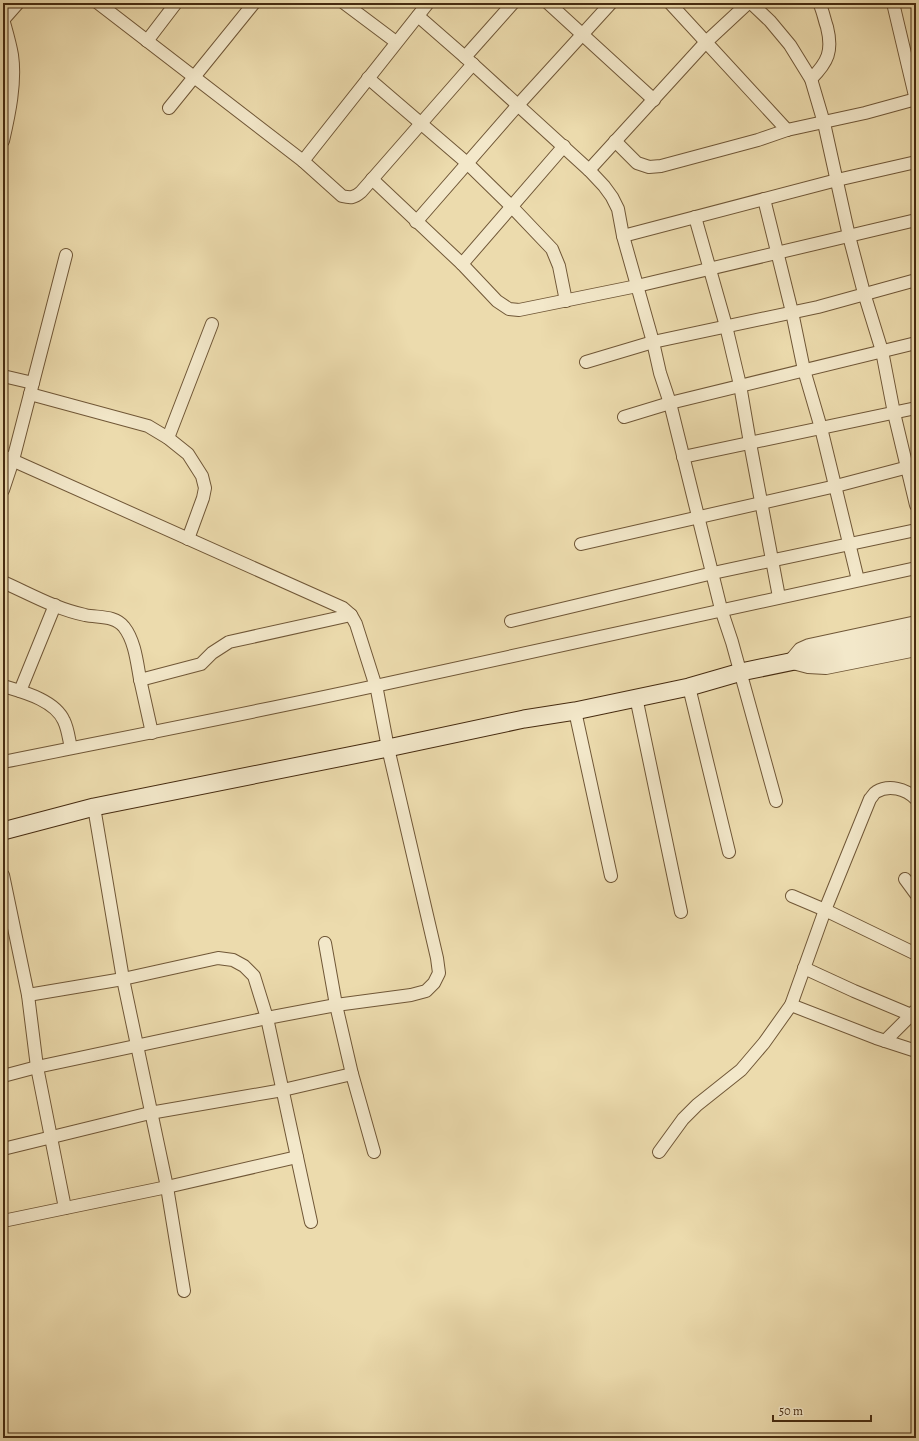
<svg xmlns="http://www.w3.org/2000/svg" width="919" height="1441" font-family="Alegreya,serif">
  <rect width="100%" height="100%" fill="#ecdbad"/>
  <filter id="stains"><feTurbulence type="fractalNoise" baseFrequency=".005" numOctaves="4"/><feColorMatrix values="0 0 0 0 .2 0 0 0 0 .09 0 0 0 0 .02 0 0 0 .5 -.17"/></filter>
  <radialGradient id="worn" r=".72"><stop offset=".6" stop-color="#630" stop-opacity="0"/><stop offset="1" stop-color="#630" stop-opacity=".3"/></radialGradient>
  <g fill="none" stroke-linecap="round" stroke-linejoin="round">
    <defs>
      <g id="street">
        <path d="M98,3L303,161L342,196C351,198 354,198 361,192L473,64"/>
        <path d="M344,3L396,42"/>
        <path d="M548,3L654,100"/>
        <path d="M670,3L787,130"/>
        <path d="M751,3L770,21L790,45L811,79L824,123L849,236L864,293L882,351L894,413L916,505"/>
        <path d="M893,3L916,100"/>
        <path d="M418,16L465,57L589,170L604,186L612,197L618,209L623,236L653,342L660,373L670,403L721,609L732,642L776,801"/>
        <path d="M3,19C6,30 10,43 12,55C16,82 9,115 3,141"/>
        <path d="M3,20L18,3"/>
        <path d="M147,41L176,3"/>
        <path d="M465,57L513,3"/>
        <path d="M368,78L467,163L512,207L552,249L559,266L566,301"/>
        <path d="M811,79C828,62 833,51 827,27C824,19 823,10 819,3"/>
        <path d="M169,108L254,3"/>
        <path d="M615,141L637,163L649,167L661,166L758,140L787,130L865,113L916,99"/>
        <path d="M303,161L428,3"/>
        <path d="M589,170L705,43L748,3"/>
        <path d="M372,179L462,264L497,301L509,309L519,310L637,286L916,220"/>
        <path d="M764,199L792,312L804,370L821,428L858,580"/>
        <path d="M695,217L726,326L740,385L750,443L779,597"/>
        <path d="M416,222L518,105L611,3"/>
        <path d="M623,236L837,180L916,162"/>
        <path d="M462,264L564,146"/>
        <path d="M586,362L653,342L818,307L916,280"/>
        <path d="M3,376L33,383"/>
        <path d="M30,394L148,426L168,438L188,454L202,476L205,488L203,498L188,539"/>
        <path d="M624,417L670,403L916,343"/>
        <path d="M168,438L212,324"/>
        <path d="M3,456L343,608L351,615L356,624L377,690L388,748L437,958L439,973L434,983L426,991L411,995L336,1005L267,1018L37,1067L3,1076"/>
        <path d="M683,457L916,408"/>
        <path d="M3,490L13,460L66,255"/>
        <path d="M581,544L836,486L916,465"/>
        <path d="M3,582C30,594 56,609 85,615C98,618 115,615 124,627C135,641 137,663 140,679C144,697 148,715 152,733"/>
        <path d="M511,621L713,573L916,530"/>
        <path d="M916,622L809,645L800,649L789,662L808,667L826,668L916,650"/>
        <path d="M140,680L201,664L212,653L229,642L351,615"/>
        <path d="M3,686C23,692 55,700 64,721C68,729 69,740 71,748"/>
        <path d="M689,687L729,852"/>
        <path d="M20,691L55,605"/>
        <path d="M636,697L681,912"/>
        <path d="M575,711L611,876"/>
        <path d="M3,762C127,737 251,713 375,686C556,648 735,606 916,568"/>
        <path d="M94,807L123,979L167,1187L184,1291"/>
        <path d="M3,875L28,995L37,1067L65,1208"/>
        <path d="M905,879L916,894"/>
        <path d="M792,896L825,910L916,954"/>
        <path d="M325,943L336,1005L352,1074L374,1152"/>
        <path d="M804,968L854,991L916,1017"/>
        <path d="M28,995L123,979L218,958L233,960L244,966L254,976L267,1018L311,1222"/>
        <path d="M791,1005L876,1038L916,1051"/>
        <path d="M885,1041L915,1011"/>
        <path d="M3,1149L150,1113L283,1090L352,1074"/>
        <path d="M659,1152L683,1119L697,1105L741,1070L764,1043L791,1005L825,910L870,799C872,797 874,793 876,792C889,784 906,789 916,799"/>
        <path d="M3,1221L167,1187L297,1157"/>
      </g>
      <path id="secondary" d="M3,831L94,807L388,748L524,719L575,711L689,687L741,672L916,636"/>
    </defs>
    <use href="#street" stroke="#705737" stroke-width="14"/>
    <use href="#secondary" stroke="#462b10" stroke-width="19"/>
    <use href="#street" stroke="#f3e8ca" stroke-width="12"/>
    <use href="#secondary" stroke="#f3e8ca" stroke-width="17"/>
  </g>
  <rect width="919" height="1441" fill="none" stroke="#ecdbad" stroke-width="16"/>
  <rect x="4" y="4" width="911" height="1433" fill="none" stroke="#462b10" stroke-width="2"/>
  <rect x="8" y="8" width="903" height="1425" fill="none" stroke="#462b10"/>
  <path d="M773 1415v6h98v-6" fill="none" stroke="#462b10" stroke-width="2"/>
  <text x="779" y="1415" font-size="12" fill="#462b10" stroke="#f3e8ca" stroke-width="3" paint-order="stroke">50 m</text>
  <rect width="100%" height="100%" filter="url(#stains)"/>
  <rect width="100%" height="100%" fill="url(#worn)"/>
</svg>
